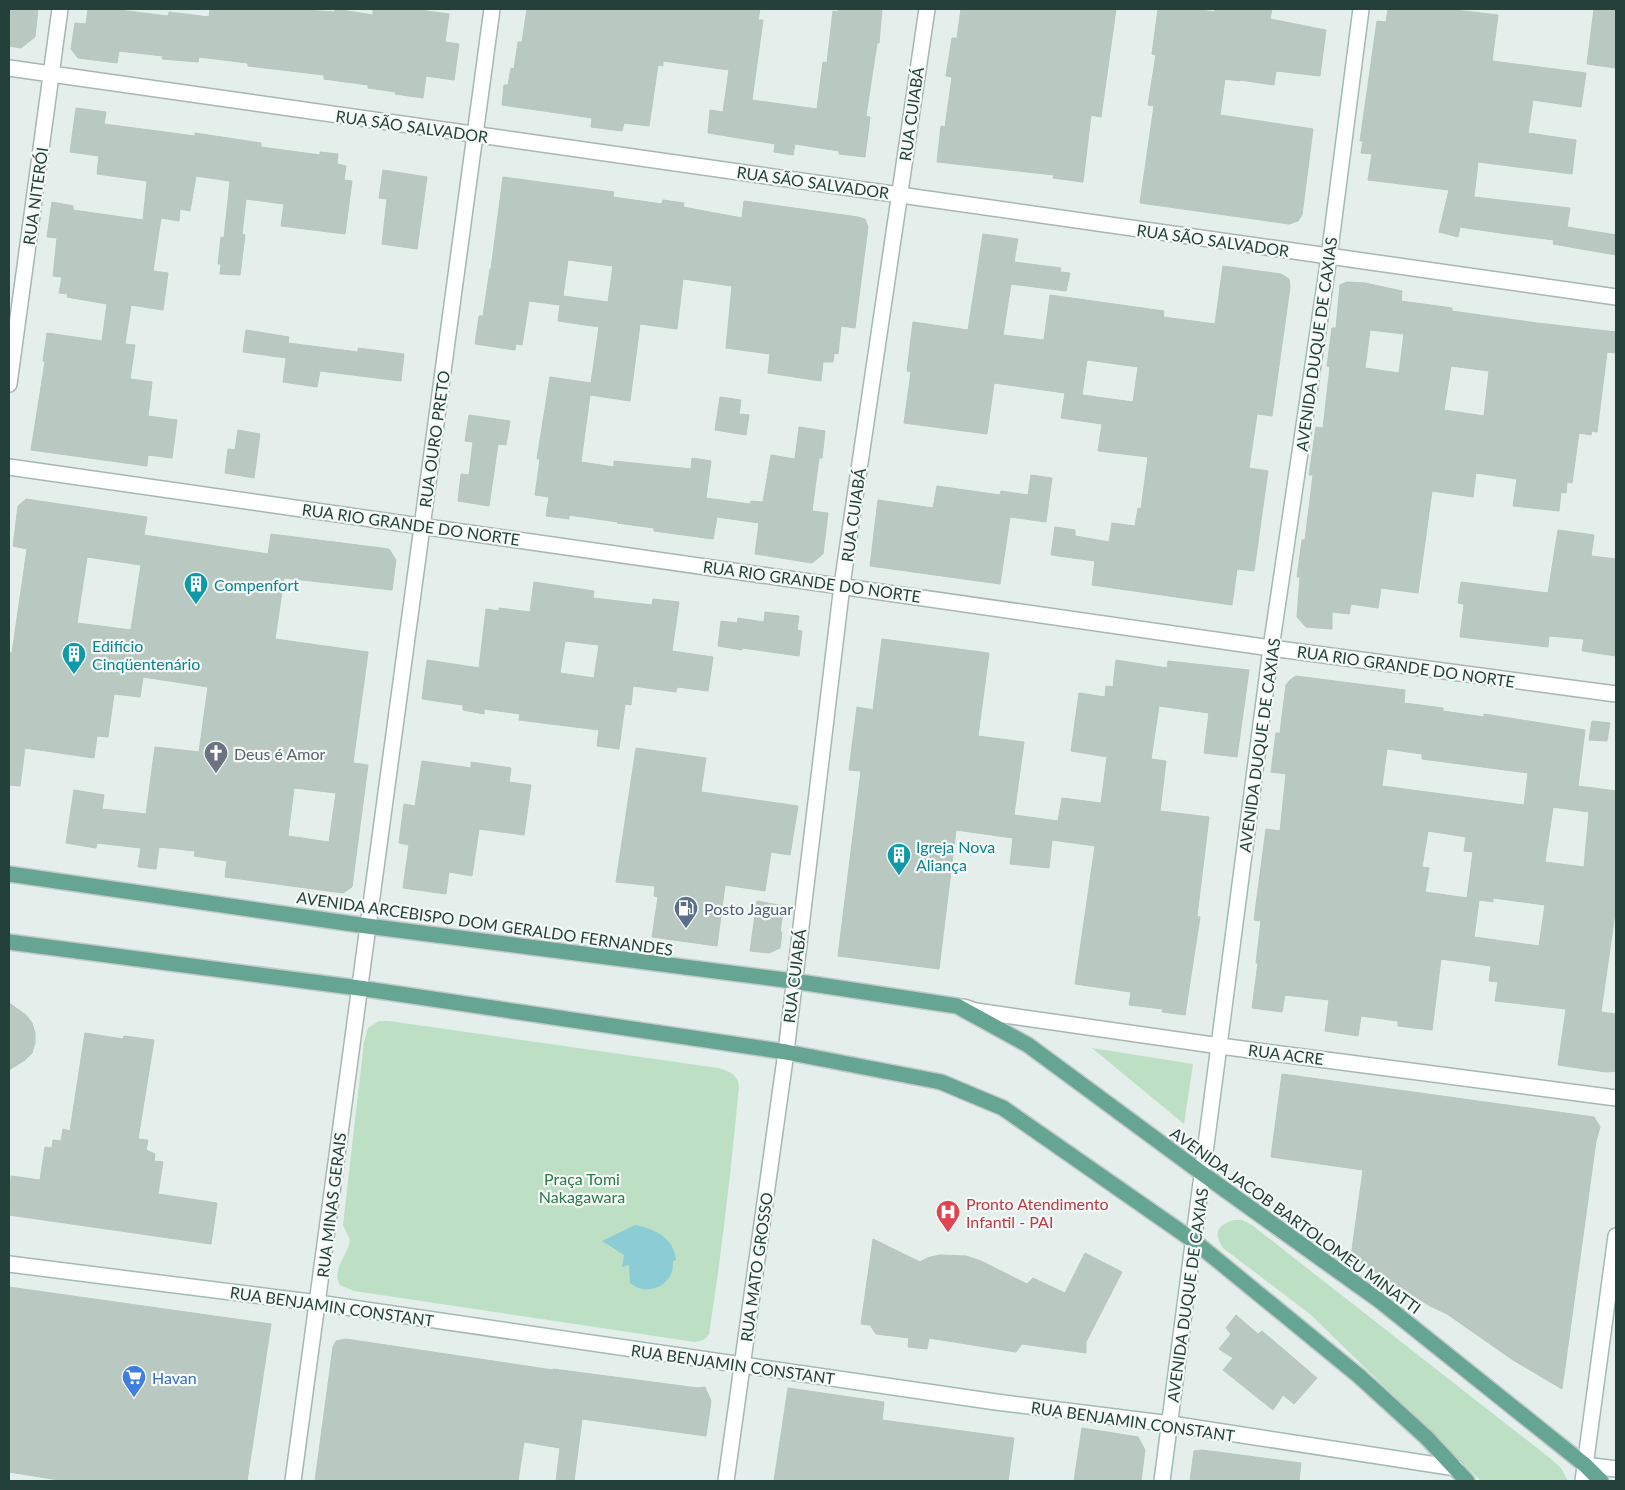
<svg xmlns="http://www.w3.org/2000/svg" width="1625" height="1490" font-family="Lato,sans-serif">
  <rect width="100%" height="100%" fill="#e4eeea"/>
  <g fill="#bde0c5">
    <path d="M379,1021H389L718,1068C729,1071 738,1074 739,1087C731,1169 722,1252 709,1334C705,1340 702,1341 695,1342L354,1291L340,1285C331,1269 348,1256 350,1240L343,1225L364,1042L368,1028Z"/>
    <path d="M1092,1048L1193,1064L1184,1124Z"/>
    <path d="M1234,1220H1242L1252,1225L1551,1459L1561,1468L1568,1481H1481L1310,1314L1223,1248C1213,1234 1217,1225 1234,1220Z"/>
  </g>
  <path fill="#8bccd5" d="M635,1225C655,1229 674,1238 676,1260L673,1261C675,1285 647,1298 630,1283L629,1265L622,1267L624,1255L602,1241Z"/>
  <g fill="#b9c9c2" stroke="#b6c8c0" fill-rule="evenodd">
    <path d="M9,9H38L35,37L21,48L9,46Z"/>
    <path d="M88,9H119V10L168,16L169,12L209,17L210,9H290L335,12V9L373,15V9H412L449,14L445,42L459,44L454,80L426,76L423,98L395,94L396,92L368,88V85L324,79V75L248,66V63L199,57L198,62L162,59L163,56L119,51L117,63L78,58L71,49L75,23L86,24Z"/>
    <path d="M527,9H760L758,20H763L752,100L817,109L823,62L827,63L833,11L838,12V9H882L879,43H877L866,116L870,117L865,157L839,154V151L795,144L793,155L774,152L775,144L708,133L710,110L723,112L729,70L663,61V66L658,65L649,126L624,123L622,131L591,127L592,118L502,105L504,85H508L511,68L514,69L518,42H522Z"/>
    <path d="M961,9H1116L1101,117L1091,115L1083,182L1053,178L1054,175L937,162L941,126L945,127L952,77L946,76L952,38H957Z"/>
    <path d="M1158,9H1194L1215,12V9H1272L1270,19L1326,30L1320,76L1276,71L1274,85L1240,80V81L1225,79L1220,115L1313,129L1302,215L1298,221L1289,224L1140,203L1154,106L1148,105L1156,55L1152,54Z"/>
    <path d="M1388,9H1447L1498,15L1492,61L1586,73L1581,107L1533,100L1528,133L1576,140L1572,174L1478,162L1474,197L1570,208L1567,227L1616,235V255L1553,244L1554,240L1507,234L1460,227L1458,237L1439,232L1449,190L1368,180L1372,154L1361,153L1363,141H1360L1377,21L1386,22Z"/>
    <path d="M1594,9H1616V68L1587,64Z"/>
    <path d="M76,108L106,112L104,124L195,136V133L261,143V147L320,155V152L338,154L337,164L346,166L344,180L352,181L345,234L281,226L284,204L246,199L242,234L245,235L240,275L220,274L221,264H218L221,237L224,238L230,181L196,176L190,211L180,209L179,221L161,218L153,271L168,273L163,310L131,305L125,344L135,345L130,379L152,382L148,416L177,420L172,458L148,455L147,466L31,450L45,362L43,361L47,333L102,341L107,304L67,297L68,294L59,293L62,277L53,276L57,238L47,237L52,202L73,206V210L143,220L147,181L97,174L99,156L70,152Z"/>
    <path d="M383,170L427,177L417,249L382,244L387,199L379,198Z"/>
    <path d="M503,177L614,192L613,197L662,204L663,200L684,203L683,207L742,218L744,201L858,217L865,219L868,227L855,328L841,326L838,354L834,353L833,362H823L821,381L768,373L770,354L726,348L732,286L683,279L677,329L640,324L630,401L590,395L581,462L614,467V461L691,469L692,458L711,461L706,498L750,504L751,501L763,502L771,455L795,459L799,427L825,431L822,458H819L812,511L828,513L823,554L812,563L755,554L759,523L717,517L713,539L654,531V528L617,523L618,522L569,515V519L546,516L549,497L535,495L540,459H537L550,377L591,383L599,327L558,321L560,305L529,301L522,345L516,344L515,350L475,344L479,316H483L490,269H491ZM568,260L613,266L608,302L563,296Z"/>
    <path d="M983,234L1018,239L1014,262L1061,268L1060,272L1070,273L1066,291L1011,284L1003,335L1044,340L1050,295L1164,311L1163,317L1215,324L1223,266L1281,274L1289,279L1290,287L1272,416L1257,414L1249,468L1268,471L1254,571L1237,569L1232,605L1092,585L1095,561L1051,555L1055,527L1075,530V536L1109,542L1112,523L1135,526L1138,508L1141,509L1148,457L1098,451L1102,424L1061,418L1065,393L994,383L987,434L904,423L911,372L907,371L913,322L968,330ZM1087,360L1138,367L1133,402L1082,395Z"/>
    <path d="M1347,282L1365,283L1402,291L1401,301L1452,308V311L1537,323L1616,332V353L1607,352L1597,432L1592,431L1591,435L1579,433L1572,483L1567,482L1566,493L1561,492L1559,511L1513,506L1517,479L1476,473L1473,497L1432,491L1418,593L1381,588L1378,608L1351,604L1349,614L1332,612V629L1306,627L1297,617L1300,577H1297L1302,540H1305L1313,475H1309L1316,427L1323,428L1330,367L1327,366L1332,328H1336L1340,285ZM1370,330L1404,334L1399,373L1365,368ZM1451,366L1489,371L1484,416L1444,410Z"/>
    <path d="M246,330L289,337L288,343L358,352V348L404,354L401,381L320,371L317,387L283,382L287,352L286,358L243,352Z"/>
    <path d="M720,397L741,400L739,414L749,415L746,435L715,430Z"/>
    <path d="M469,415L510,421L506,445L498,444L489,506L458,501L461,474L469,475L473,442L465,441Z"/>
    <path d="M238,430L260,434L254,478L225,473L228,449L235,450Z"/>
    <path d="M1031,475L1052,478L1046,522L1010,517L1000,584L870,566L878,500L933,508L937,486L1000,495L1001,491L1028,495Z"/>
    <path d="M26,499L147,517L144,535L268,554L271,534L389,549L396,560L392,590L284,578L275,639L368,652L353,763L368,765L352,887L343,893L225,877L227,861L194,856L195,851L159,847L156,869L138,867L141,848L97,843L96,848L66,843L74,790L104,795L102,809L146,814L155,747L199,752L208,687L143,677L140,697L114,694L108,737L97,736L94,758L25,748L20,786L9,785V663L10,653H12L27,549L13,546L18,506ZM87,557L141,565L131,630L77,623ZM294,788L336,793L329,842L288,836Z"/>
    <path d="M1558,530L1594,535L1591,556L1616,559V656L1582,651L1584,639L1549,636L1548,647L1460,637L1464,604L1458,603L1461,582L1548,593Z"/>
    <path d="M534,582L594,591L593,598L652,605L653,599L679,602L672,651L713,657L708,691L677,687L676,692L633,686L631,705L625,704L619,749L597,746L599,730L519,720L520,714L484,709V714L463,710V705L422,699L427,660L479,668L486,609L499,611V608L530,612ZM565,641L599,645L594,678L560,673Z"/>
    <path d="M765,612L799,616L797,630L802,631L799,656L742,648V650L718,646L721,621L737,623L738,618L764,622Z"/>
    <path d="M882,639L989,653L978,736L1024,742L1014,815L1058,821L1062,798L1101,803L1107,757L1071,751L1079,693L1105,697L1106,686L1113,687L1116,660L1167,668L1168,661L1249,670L1237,757L1204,753L1209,713L1159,706L1151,759L1166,761L1160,811L1209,817L1197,916L1200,917L1185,1015L1162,1012L1163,1009L1129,1005L1131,992L1075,984L1095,846L1052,840L1049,868L1010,864L1013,838L956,830L939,969L838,956L861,771L849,770L857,707L873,710Z"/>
    <path d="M1296,676L1405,690L1404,703L1443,708V711L1484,717V714L1585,730L1578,786L1616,791V906L1601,1012L1616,1014V1071L1606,1072L1558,1065L1566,1009L1495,1001L1498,982L1489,981L1491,966L1441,959L1432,1030L1398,1026V1021L1361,1016L1358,1036L1325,1031L1329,1000L1285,995L1282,1012L1252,1008L1258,963H1256L1261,921L1254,920L1266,829L1280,831L1286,774L1271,772L1276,733H1280L1286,685L1290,680ZM1387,749L1422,754V759L1528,773L1524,805L1382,786ZM1553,807L1589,812L1584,867L1545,862ZM1428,831L1466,837L1464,851L1473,852L1467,898L1425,892L1429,868L1422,867ZM1493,898L1545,905L1539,946L1474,937L1479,900L1493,902Z"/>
    <path d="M1592,721L1610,723L1607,741L1589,740Z"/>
    <path d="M636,748L706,758L701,792L798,806L790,855L771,852L765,891L725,885L717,946L652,937L658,897L654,896L655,886L616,882Z"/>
    <path d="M422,761L471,768V762L511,768L509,782L531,785L524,835L479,829L472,876L449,872L446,894L403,888L409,845L399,843L404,804L415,806Z"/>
    <path d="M757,901L784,906L780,932H782L780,948L769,953L750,951Z"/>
    <path d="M9,1003L26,1015L32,1023L35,1033V1043L32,1053L25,1060L9,1070Z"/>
    <path d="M85,1033L123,1039L124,1036L154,1040L138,1139L148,1140L146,1150L155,1154L154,1161L163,1162L158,1194L217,1203L211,1244L9,1215L11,1176L40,1180L45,1147L52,1148L53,1140L61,1141L63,1129L70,1131Z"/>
    <path d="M1282,1074L1594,1117L1600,1127L1596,1141L1562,1389L1513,1360L1447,1314L1430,1306L1351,1257L1363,1170L1271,1157Z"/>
    <path d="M873,1239L920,1262L927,1258L940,1255L966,1256L981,1261L1027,1284L1033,1278L1065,1293L1085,1253L1122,1272L1086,1342V1353L1022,1344L1016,1352L929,1338L927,1349L908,1347L909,1338L876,1334L870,1325L861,1324Z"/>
    <path d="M9,1287L271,1324L247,1481H65L9,1472Z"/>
    <path d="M1236,1315L1258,1334L1262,1331L1317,1378L1294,1404L1283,1395L1273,1410L1223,1370L1233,1358L1219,1349L1231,1334L1226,1328Z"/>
    <path d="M346,1339L553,1370V1369L698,1388L705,1387L711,1401L706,1436L582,1419L574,1481H556L560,1448L524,1442L518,1481H315L333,1347L336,1341Z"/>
    <path d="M788,1388L884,1402L882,1420L1014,1438L1008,1481H774Z"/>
    <path d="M1082,1428L1138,1437L1145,1450L1141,1481H1074Z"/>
    <path d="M1202,1450L1301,1463L1299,1481H1190L1194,1451Z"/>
  </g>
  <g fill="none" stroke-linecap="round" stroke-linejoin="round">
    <defs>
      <g id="street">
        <path d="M9,68L1616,297"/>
        <path d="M9,384L60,9"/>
        <path d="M9,467L1271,648L1616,694"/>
        <path d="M964,1007L976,1011L1220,1046L1616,1098"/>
        <path d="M1585,1465L1616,1469"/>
        <path d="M293,1481L492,9"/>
        <path d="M726,1481L786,1052L842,585L927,9"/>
      </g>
      <g id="secondary">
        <path d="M9,1264L318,1303L996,1402L1171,1424L1456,1468"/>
        <path d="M1162,1481L1271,648L1329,257L1361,9"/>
        <path d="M1583,1481L1616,1236"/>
      </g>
      <g id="primary">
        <path d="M9,874L367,926L793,981L957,1006L1028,1045L1203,1174L1380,1301L1585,1465L1601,1481"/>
        <path d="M9,942L359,988L786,1052L941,1082L1003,1108L1194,1241L1359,1376L1427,1438L1467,1481"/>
      </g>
    </defs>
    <use href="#street" stroke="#a6b7b1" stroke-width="18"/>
    <use href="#secondary" stroke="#a2bbb1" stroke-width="18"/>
    <use href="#primary" stroke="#c1cac7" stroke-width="18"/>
    <use href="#street" stroke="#fff" stroke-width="15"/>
    <use href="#secondary" stroke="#fff" stroke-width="15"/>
    <use href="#primary" stroke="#67a593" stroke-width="15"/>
  </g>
  <defs>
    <symbol id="building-pin" viewBox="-11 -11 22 30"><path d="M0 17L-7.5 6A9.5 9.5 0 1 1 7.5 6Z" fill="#0f9aa8" stroke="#f5faf8"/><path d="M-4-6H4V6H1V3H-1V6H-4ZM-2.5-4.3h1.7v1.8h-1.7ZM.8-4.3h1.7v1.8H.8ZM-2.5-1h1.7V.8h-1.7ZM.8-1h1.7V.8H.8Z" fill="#fff"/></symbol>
    <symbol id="church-pin" viewBox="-11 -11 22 30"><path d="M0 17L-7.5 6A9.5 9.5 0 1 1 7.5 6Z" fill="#6b7280" stroke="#f5faf8"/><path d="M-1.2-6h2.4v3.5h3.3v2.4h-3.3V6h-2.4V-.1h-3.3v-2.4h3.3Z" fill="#fff"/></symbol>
    <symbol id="fuel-pin" viewBox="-11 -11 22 30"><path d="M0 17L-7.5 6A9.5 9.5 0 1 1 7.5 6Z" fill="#5c6f8a" stroke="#f5faf8"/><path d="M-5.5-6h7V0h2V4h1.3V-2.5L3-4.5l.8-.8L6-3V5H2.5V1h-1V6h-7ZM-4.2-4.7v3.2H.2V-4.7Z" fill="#fff"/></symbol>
    <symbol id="hospital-pin" viewBox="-11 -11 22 30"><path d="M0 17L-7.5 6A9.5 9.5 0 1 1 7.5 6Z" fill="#e0444e" stroke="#f5faf8"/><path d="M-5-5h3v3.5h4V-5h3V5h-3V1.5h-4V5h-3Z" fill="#fff"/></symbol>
    <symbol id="supermarket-pin" viewBox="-11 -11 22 30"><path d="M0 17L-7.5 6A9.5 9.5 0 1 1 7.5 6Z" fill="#3f7fe0" stroke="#f5faf8"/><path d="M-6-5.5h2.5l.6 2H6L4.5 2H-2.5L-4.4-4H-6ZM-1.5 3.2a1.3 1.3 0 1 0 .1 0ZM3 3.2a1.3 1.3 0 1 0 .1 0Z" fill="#fff"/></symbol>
  </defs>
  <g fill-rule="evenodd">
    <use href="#building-pin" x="182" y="570" width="28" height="38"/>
    <use href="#building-pin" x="60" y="640" width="28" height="38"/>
    <use href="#church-pin" x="202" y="739" width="28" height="38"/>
    <use href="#building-pin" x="885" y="841" width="28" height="38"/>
    <use href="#fuel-pin" x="672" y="894" width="28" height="38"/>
    <use href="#hospital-pin" x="934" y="1198" width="28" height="38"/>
    <use href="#supermarket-pin" x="120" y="1363" width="28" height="38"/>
  </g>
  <g text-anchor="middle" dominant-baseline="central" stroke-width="4.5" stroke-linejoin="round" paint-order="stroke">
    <g font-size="16" fill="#234138" stroke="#f5faf8">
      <text transform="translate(911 114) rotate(-82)">RUA CUIABÁ</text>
      <text transform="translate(412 126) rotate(8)">RUA SÃO SALVADOR</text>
      <text transform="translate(813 182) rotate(8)">RUA SÃO SALVADOR</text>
      <text transform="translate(35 196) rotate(-82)">RUA NITERÓI</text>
      <text transform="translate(1213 240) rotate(8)">RUA SÃO SALVADOR</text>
      <text transform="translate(1316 344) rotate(-82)">AVENIDA DUQUE DE CAXIAS</text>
      <text transform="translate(434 439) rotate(-82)">RUA OURO PRETO</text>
      <text transform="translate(853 515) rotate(-82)">RUA CUIABÁ</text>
      <text transform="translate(411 524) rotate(8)">RUA RIO GRANDE DO NORTE</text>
      <text transform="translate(812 581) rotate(8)">RUA RIO GRANDE DO NORTE</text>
      <text transform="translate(1406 666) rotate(8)">RUA RIO GRANDE DO NORTE</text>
      <text transform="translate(1259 745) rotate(-82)">AVENIDA DUQUE DE CAXIAS</text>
      <text transform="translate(485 923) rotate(8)">AVENIDA ARCEBISPO DOM GERALDO FERNANDES</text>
      <text transform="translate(794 976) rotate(-83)">RUA CUIABÁ</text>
      <text transform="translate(1286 1054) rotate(7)">RUA ACRE</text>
      <text transform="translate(331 1205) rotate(-83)">RUA MINAS GERAIS</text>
      <text transform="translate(1296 1220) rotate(36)">AVENIDA JACOB BARTOLOMEU MINATTI</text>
      <text transform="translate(756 1267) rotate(-82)">RUA MATO GROSSO</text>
      <text transform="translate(1187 1295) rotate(-82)">AVENIDA DUQUE DE CAXIAS</text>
      <text transform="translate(332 1306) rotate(8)">RUA BENJAMIN CONSTANT</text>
      <text transform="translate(733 1364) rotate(8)">RUA BENJAMIN CONSTANT</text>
      <text transform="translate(1133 1421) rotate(8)">RUA BENJAMIN CONSTANT</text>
    </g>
    <g font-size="16" fill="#0d838f" stroke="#f5faf8" text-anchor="start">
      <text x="214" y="584">Compenfort</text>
      <text x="92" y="645">Edifício<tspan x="92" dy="18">Cinqüentenário</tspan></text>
      <text x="916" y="846">Igreja Nova<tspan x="916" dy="18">Aliança</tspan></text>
    </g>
    <g font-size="16" fill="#5b616d" stroke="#f5faf8" text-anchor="start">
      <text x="234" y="753">Deus é Amor</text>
    </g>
    <g font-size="16" fill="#4e5e75" stroke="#f5faf8" text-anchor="start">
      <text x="704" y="908">Posto Jaguar</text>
    </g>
    <g font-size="16" fill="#2b7a47" stroke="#f5faf8">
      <text x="582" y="1178">Praça Tomi<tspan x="582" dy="18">Nakagawara</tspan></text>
    </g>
    <g font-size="16" fill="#be3a42" stroke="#f5faf8" text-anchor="start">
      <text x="966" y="1203">Pronto Atendimento<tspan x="966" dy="18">Infantil - PAI</tspan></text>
    </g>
    <g font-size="16" fill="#366cbe" stroke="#f5faf8" text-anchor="start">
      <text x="152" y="1377">Havan</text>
    </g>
  </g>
  <rect width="1625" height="1490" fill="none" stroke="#234138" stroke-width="20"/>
</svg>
